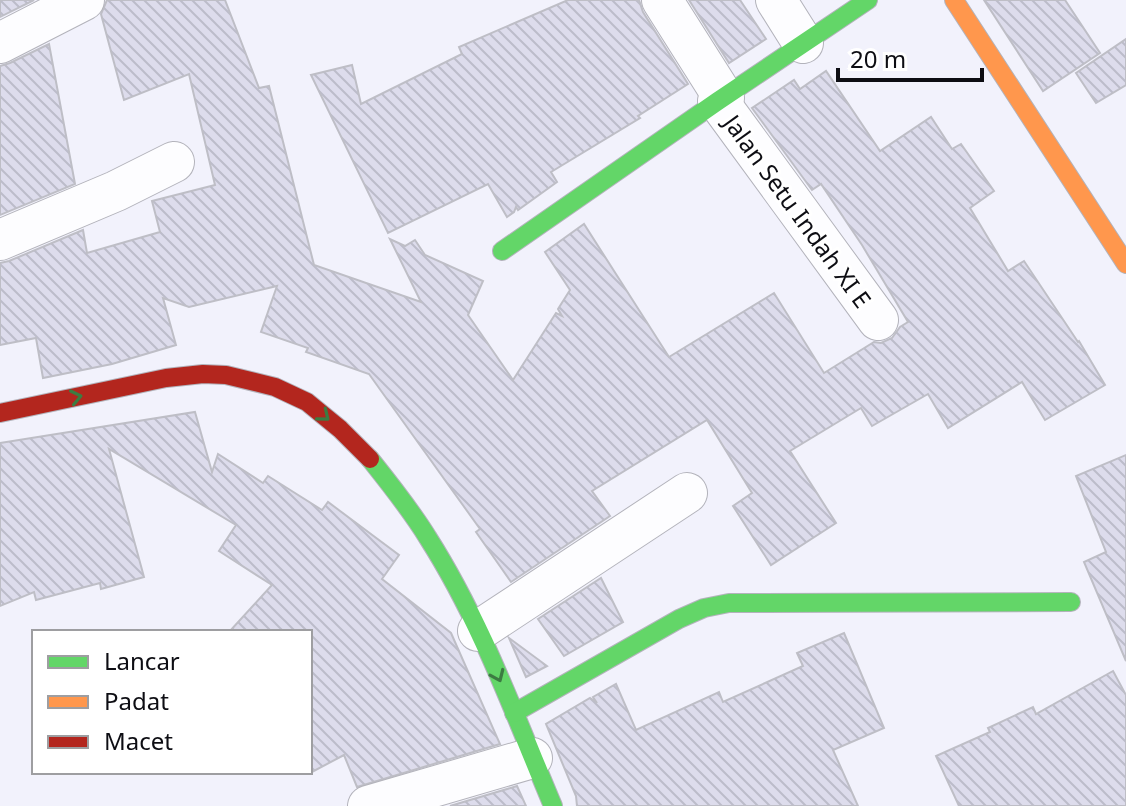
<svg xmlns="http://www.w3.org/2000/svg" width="1126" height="806" font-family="'Noto Sans',sans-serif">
  <defs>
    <pattern id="building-back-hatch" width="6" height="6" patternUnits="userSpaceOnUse" patternTransform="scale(2)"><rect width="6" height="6" fill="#dddcec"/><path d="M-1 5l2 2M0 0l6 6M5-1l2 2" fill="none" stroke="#bcbcca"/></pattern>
  </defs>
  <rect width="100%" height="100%" fill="#f2f2fc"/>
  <g fill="url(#building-back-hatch)" stroke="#bebec6" stroke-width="2">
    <path d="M0,0H34L0,17Z"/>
    <path d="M107,0H225L259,88L269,86L314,265L421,302L390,239L405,246L415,240L425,255L483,281L468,315L513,380L556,313L562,316L558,309L570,290L545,252L584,224L669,357L774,293L824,373L874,342L881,343L892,338L900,327L908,322L862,245L821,184L812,190L752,108L794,80L800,89L826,71L880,151L931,117L952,149L961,144L994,191L970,208L1008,271L1024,261L1078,342L1079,341L1105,385L1045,420L1022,382L948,428L928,394L872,426L861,408L790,451L836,523L771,565L733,506L752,493L707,420L592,491L610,516L511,582L476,532L480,529L369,374L306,352L308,348L261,332L277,286L189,307L163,298L176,345L112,364L43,378L36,338L0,345V263L9,261L83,230L87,253L160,232L152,201L215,185L189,74L124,100L101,14Z"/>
    <path d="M568,0H639L643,12L688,84L638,116L640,118L551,172L557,182L518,210L516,207L514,212L507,217L488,184L388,233L311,75L352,65L361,104L462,54L459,47Z"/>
    <path d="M689,0H740L766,39L729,63Z"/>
    <path d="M984,0H1065L1100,53L1043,91Z"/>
    <path d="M1126,39V85L1096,103L1076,73Z"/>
    <path d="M49,44L75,184L0,215V66L10,63Z"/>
    <path d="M195,412L212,472L218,454L263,483L268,476L322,510L328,502L399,555L382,579L451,633L500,744L357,787L344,755L310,773V632H229L272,585L219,551L236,525L109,449L144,577L101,589L100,583L36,600L34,592L0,606V443Z"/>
    <path d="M1126,455V661L1084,562L1106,552L1076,476Z"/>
    <path d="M601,578L623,622L564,656L538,619Z"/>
    <path d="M844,633L884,728L833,750L858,806H577L576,796L546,724L590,698L597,703L593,697L616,684L636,730L719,692L723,702L803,666L797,653Z"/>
    <path d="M509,638L547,666L526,677Z"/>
    <path d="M1113,671L1126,695V806H959L936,756L990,732L988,728L1033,707L1036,714Z"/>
    <path d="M517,786L526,806H450Z"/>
  </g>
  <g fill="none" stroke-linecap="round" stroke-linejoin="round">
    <defs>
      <g id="street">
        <path d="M662,0L724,98"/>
        <path d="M776,0L803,43"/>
        <path d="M0,43L84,0"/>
        <path d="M718,101L878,320"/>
        <path d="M0,240L116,191L174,162"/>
        <path d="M478,631L687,493"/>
        <path d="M368,806L532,758"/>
      </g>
      <g id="fast">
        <path d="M502,251L718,101L868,0"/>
        <path d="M370,459C390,484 411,510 428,538C481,621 515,716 553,806"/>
        <path d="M514,713L679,619L704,608L729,603L1071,602"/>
      </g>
      <path id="slow" d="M954,0L1126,264"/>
      <path id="jam" d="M0,413L166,378L203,374L226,375L275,387L307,402L340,429L370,459"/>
    </defs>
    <use href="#street" stroke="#b3b3bb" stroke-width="42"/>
    <use href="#fast" stroke="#b3b3bb" stroke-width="20"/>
    <use href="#slow" stroke="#b3b3bb" stroke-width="20"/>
    <use href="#jam" stroke="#b3b3bb" stroke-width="20"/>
    <use href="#street" stroke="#fdfdff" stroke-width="40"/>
    <use href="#fast" stroke="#63d668" stroke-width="18"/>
    <use href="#slow" stroke="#ff974d" stroke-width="18"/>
    <use href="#jam" stroke="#b3261e" stroke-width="18"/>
  </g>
  <defs><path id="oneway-chevron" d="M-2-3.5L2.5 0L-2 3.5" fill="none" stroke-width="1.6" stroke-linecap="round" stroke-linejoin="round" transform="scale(2)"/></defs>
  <g stroke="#3c7c42">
    <use href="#oneway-chevron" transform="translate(76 397) rotate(-12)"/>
    <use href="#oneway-chevron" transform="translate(324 416) rotate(39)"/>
    <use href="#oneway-chevron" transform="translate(498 676) rotate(66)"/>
  </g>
  <g text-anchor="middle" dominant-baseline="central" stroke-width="6" stroke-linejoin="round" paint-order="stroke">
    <g font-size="24" fill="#0d0d13" stroke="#fff">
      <text transform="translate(798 211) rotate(54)">Jalan Setu Indah XI E</text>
    </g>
  </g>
  <rect x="32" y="630" width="280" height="144" fill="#ffffff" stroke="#9e9ea1" stroke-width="2"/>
  <rect x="48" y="656" width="40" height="12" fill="#63d668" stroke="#9e9ea1" stroke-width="2"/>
  <text x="104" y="670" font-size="24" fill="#0d0d13">Lancar</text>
  <rect x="48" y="696" width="40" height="12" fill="#ff974d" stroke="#9e9ea1" stroke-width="2"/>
  <text x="104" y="710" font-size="24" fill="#0d0d13">Padat</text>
  <rect x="48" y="736" width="40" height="12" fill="#b3261e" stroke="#9e9ea1" stroke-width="2"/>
  <text x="104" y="750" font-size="24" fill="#0d0d13">Macet</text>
  <path d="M838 68v12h144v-12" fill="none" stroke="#0d0d13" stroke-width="4"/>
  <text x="850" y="68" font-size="24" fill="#0d0d13" stroke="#ffffff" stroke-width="6" paint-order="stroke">20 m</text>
</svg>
